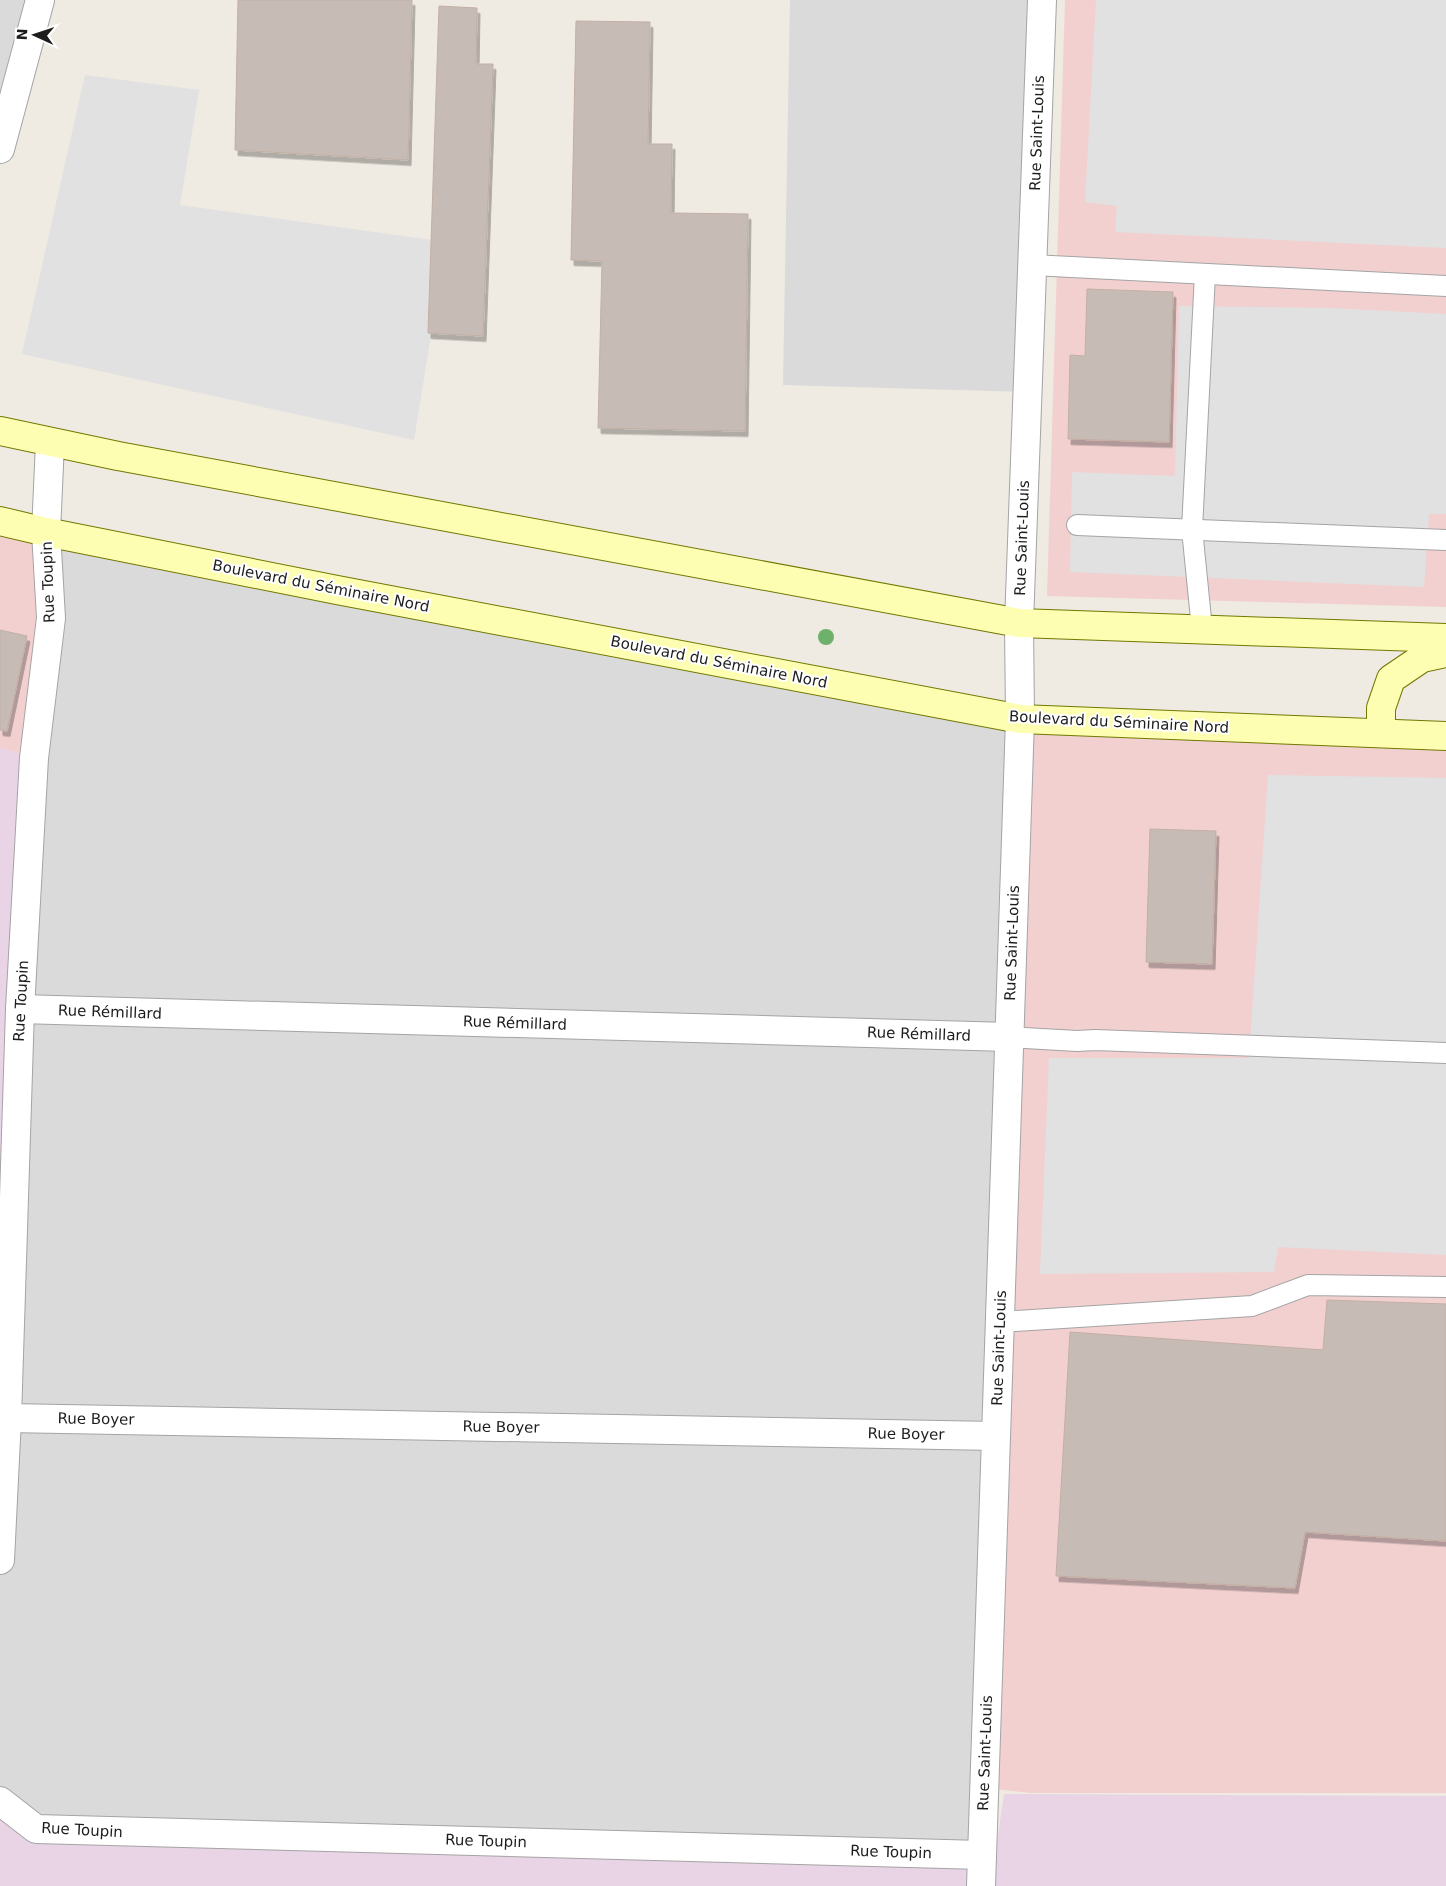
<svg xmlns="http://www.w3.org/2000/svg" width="1446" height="1886" font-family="'DejaVu Sans',sans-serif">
  <defs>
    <filter id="shadow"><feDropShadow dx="3" dy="5.5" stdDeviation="0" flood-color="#0004"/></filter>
  </defs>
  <rect width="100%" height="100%" fill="#efeae2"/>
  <g fill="#dbdada">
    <path d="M0,0H39L0,142Z"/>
    <path d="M790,0H1042L1028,392L783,385Z"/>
    <path d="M46,532L1020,719L982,1855L36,1829L0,1802V1520Z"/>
  </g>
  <g fill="#f2d0d0">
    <path d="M1065,0H1446V607L1047,596Z"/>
    <path d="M0,521L46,532L34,758L0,748Z"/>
    <path d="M1020,719L1446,736V1793H1031L984,1788Z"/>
  </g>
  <g fill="#e9d4e6">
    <path d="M0,748L34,758L0,1560Z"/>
    <path d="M1004,1794L1446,1796V1886H0V1802L35,1828L995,1855Z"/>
  </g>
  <g fill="#e1e1e1">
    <path d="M1096,0H1446V248L1115,232L1117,206L1085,202Z"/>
    <path d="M85,75L199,90L180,205L446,242L414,440L22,354Z"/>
    <path d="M1179,306L1331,308L1446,314V514H1429L1424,587L1070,572L1072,472L1175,476Z"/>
    <path d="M1268,775L1446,778V1255L1278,1247L1274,1272L1040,1274L1049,1058H1249Z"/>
  </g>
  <g fill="#c7bcb5" stroke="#c2afa4" filter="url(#shadow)">
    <path d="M238,0H412L408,160L235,150Z"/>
    <path d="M439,6L477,8L476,64H493L483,336L428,333Z"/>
    <path d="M576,21L650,22L648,144H672L671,213L748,214L745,431L598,428L602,261L571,260Z"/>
    <path d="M1087,289L1173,292L1169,442L1068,439L1070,355L1085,356Z"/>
    <path d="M0,630L27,636L7,731L0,730Z"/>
    <path d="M1150,829L1216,831L1212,964L1146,962Z"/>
    <path d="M1327,1300L1446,1304V1541L1305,1532L1295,1588L1056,1576L1070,1332L1323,1350Z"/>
  </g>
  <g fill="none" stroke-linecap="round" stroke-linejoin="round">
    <defs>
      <g id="lane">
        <path d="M1032,265L1446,286"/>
        <path d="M1077,525L1446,540"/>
        <path d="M1202,629L1192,529L1205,274"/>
        <path d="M1009,1037L1077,1041L1095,1040L1446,1053"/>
        <path d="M999,1322L1252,1306L1308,1285L1446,1287"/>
      </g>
      <g id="street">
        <path d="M0,149L40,0"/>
        <path d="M20,1009L1009,1037"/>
        <path d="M7,1418L996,1436"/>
        <path d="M0,1560L7,1418L20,1009L34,758L51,618L46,532L50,443"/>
        <path d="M0,1801L36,1829L982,1855"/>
        <path d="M981,1886L1020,719L1019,623L1042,0"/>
      </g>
      <g id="secondary">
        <path d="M0,431L118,456L1019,623L1446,638"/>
        <path d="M0,521L46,532L337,590L1020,719L1446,736"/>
        <path d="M1381,733V708L1391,679L1422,658L1446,653"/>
      </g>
    </defs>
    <use href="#lane" stroke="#a4a4a4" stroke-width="22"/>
    <use href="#street" stroke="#a4a4a4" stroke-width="30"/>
    <use href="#secondary" stroke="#717900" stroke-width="30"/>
    <use href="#lane" stroke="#fff" stroke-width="20"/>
    <use href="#street" stroke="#fff" stroke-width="28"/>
    <use href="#secondary" stroke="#fefeb2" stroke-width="28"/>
  </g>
  <circle fill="#6eb16a" cx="826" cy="637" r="8"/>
  <g text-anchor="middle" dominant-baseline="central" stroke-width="4" stroke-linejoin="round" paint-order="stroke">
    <g font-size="15" fill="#1d1d1d" stroke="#fff">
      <text transform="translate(1037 133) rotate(-88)">Rue Saint-Louis</text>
      <text transform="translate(1022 538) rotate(-88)">Rue Saint-Louis</text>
      <text transform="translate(48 582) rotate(-92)">Rue Toupin</text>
      <text transform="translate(321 586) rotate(11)">Boulevard du Séminaire Nord</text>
      <text transform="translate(719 662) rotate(11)">Boulevard du Séminaire Nord</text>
      <text transform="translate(1119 722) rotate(3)">Boulevard du Séminaire Nord</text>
      <text transform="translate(1012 943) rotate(-88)">Rue Saint-Louis</text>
      <text transform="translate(21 1001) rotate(-87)">Rue Toupin</text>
      <text transform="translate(110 1012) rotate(2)">Rue Rémillard</text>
      <text transform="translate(515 1023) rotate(2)">Rue Rémillard</text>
      <text transform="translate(919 1034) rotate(2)">Rue Rémillard</text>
      <text transform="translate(999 1348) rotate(-88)">Rue Saint-Louis</text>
      <text transform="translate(96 1419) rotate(1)">Rue Boyer</text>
      <text transform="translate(501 1427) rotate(1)">Rue Boyer</text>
      <text transform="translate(906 1434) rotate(1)">Rue Boyer</text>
      <text transform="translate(985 1753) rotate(-88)">Rue Saint-Louis</text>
      <text transform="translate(82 1830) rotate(3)">Rue Toupin</text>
      <text transform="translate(486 1841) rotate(2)">Rue Toupin</text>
      <text transform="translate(891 1852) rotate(2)">Rue Toupin</text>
    </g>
  </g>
  <g transform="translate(35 35) rotate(273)" stroke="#ffffff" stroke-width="4" paint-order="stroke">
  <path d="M0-4L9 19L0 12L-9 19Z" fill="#1d1d1d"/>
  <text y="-8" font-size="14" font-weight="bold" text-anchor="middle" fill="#1d1d1d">N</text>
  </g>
</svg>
